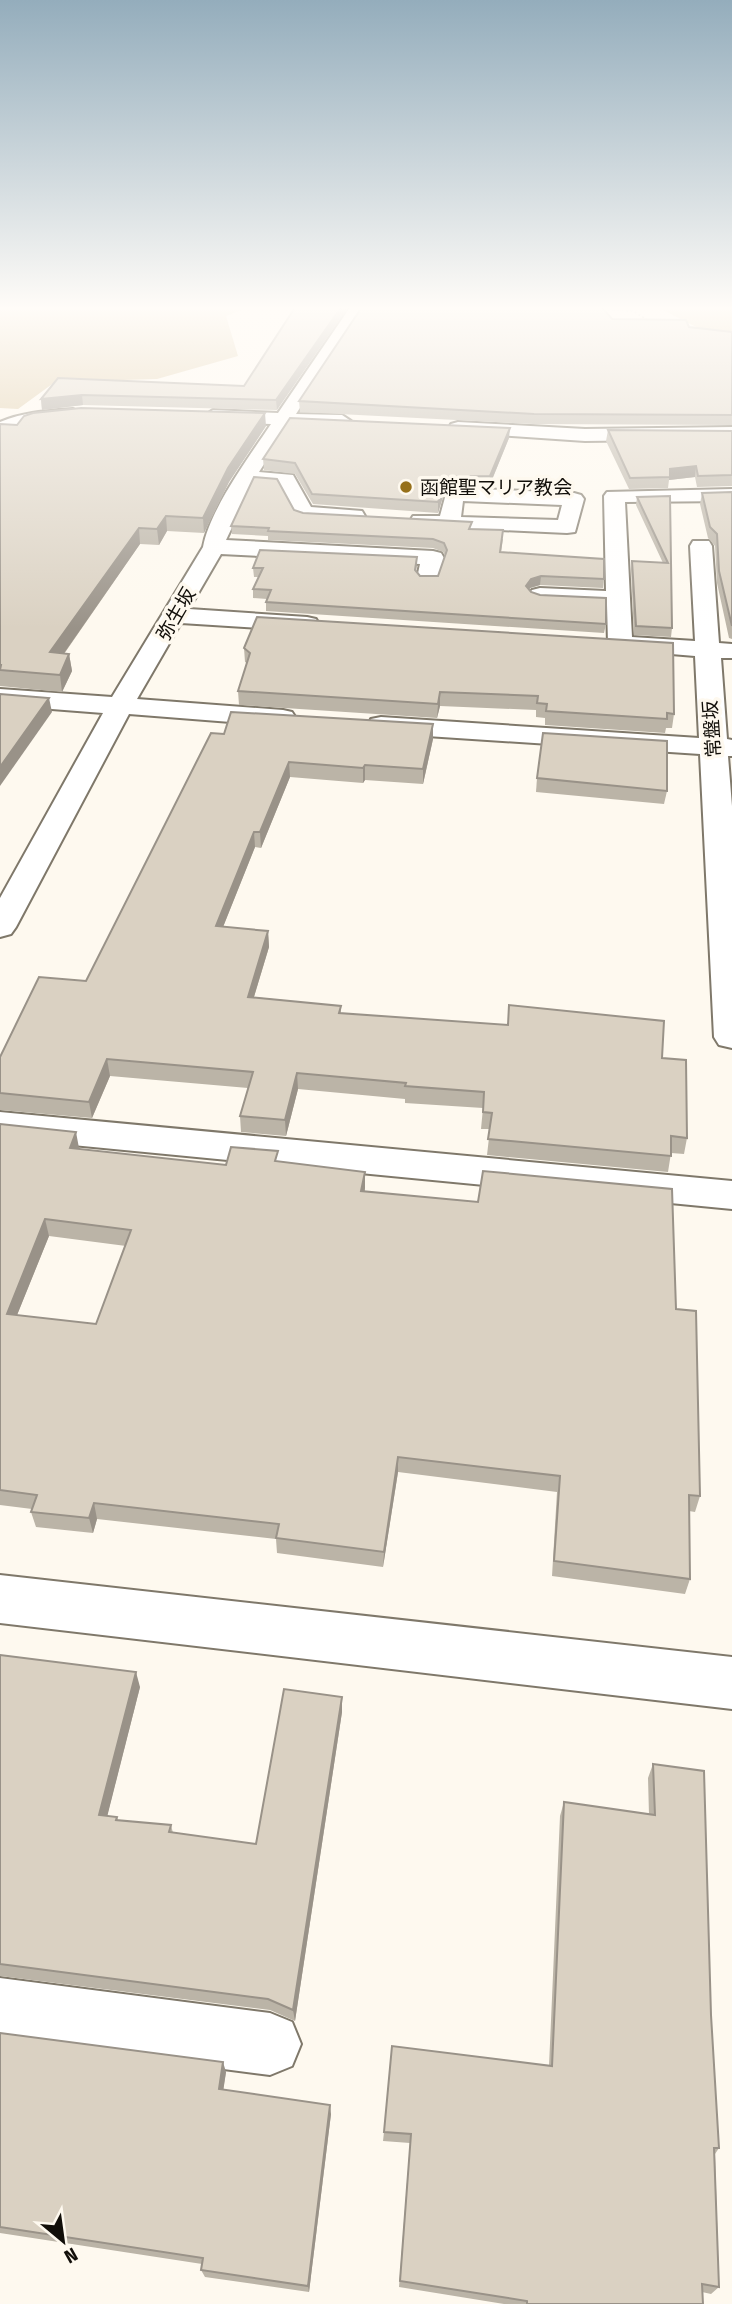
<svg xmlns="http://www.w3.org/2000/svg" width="732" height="2304" font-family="'Fira Sans Condensed','Noto Sans JP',sans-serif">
  <rect width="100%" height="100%" fill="#fef9ef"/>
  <g fill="#d8c39a">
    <path d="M0,306H252L226,316L238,356L157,379L55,382L18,409L0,408Z"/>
    <path d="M655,306H732V335L714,336Z"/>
  </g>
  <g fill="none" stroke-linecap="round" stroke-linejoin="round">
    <defs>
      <g id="minor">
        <path d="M351,306H366L296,414L342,415L351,421L342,427L289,425L259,472L293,475L311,507L362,511L365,516L362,521L354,522L297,517L279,485L253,483L226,540L433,551L441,553L444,558L436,583H420L417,578L420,564L221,554L189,609L307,617L316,619L319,624L316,629L307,631L181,623L137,699L283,710L292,712L296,718L292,724L283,726L129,714L16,927L11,934L0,937V898L103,713L0,705V689L112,697L203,547C210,509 249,457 271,424L213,422L204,416L213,410L278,413Z"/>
        <path d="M73,409L82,415L80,419L27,425L0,436V422C23,412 48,411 73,409Z"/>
        <path d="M458,422L585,429L732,427V439L585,441L451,432L449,428L451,424Z"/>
        <path d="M454,488L574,493L581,495L584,499L575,532L567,533L413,526L410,521L413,516H440L447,490ZM463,501L562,505L558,520L461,517Z"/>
        <path d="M732,489V501L625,502L632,637L695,641L690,546L693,541H709L712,546L719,643L732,644V658H721L727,739L732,740V756H728L732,806V1048L719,1045L714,1037L700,754L381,733L371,731L368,725L371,719L381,717L699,738L695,656L611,649L608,644L607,605L540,602L532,600L528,595L532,590L540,588L606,591L604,496L607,492Z"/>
        <path d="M0,1112L732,1181V1209L0,1138Z"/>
        <path d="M0,1575L732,1657V1709L0,1623Z"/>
        <path d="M0,1978L270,2013L292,2022L301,2044L292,2066L270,2075L0,2040Z"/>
      </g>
    </defs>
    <use href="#minor" stroke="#7f786a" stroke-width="4"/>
    <path stroke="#aaa59d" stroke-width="2" stroke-dasharray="2 2.5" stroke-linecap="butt" d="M599,309L633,311L652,323"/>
    <use href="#minor" fill="#fff" fill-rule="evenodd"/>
  </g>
  <g fill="#bbb4a7" fill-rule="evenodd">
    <path d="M296,306L277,410L83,405L42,410L41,399L58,378L244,386Z"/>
    <path d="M580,307L612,319L732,332V425L533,424L300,412L299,401Z"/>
    <path d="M0,424L266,426L229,482L204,533L167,531L159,545L140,544L64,654H69L72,671L62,692L0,686Z"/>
    <path d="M608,430L732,431V486L697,487L695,477L669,480L668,488L629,489L606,441Z"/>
    <path d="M509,438L489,487H446L438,513L313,504L295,474L264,470L263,459Z"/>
    <path d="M732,492V639L729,638L717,583L715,546L708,538L700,504L702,493Z"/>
    <path d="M670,496L672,628L671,637L634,635L631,569L632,561L663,563L636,505L637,497Z"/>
    <path d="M294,510L303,513L472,529L503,539L501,552L604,579L603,588L540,585L530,588L529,590L531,592L606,624L604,633L266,611V602L267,599L253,598V589L258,577H254L253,568L417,566L416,571L420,576H438L445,555L443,552L433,548L268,540V536L232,534L231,526Z"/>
    <path d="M244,648L674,714L672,728H666L665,733L545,725V718L536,717V710L440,706L437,718L239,705L238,691L247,663L245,662Z"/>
    <path d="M433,724V739L423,784L365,780L363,783L290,777L261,848L255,847L223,927L268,931L269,947L254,997L341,1006V1013L662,1058L687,1138L684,1154L671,1153L668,1172L487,1155L490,1129H481L483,1108L405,1103V1099L298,1089L286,1136L241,1132L240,1116L248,1088L110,1076L92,1118L0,1110V1057L86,981L224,734Z"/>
    <path d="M537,778L667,791L664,804L536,792Z"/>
    <path d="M0,1124L79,1148V1149L226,1165L278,1161L365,1188V1191L676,1309L700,1496L695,1512L689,1511L690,1579L685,1594L552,1576L557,1492L398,1472L383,1567L277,1553L276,1539L97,1519L93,1533L36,1527L31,1512L32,1509L0,1505ZM49,1236L126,1246L96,1324L17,1315Z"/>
    <path d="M0,1655L140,1687L107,1816L117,1817L118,1820L171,1825L173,1833L256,1844L342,1697V1712L295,2021L270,2010L0,1976Z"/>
    <path d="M653,1764L711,2015L719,2148L715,2154L719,2287L711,2294L702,2292L703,2304H504L399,2287L410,2143L383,2141L384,2132L549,2066L560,1816L564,1802L649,1815L648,1778Z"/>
    <path d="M0,2033L226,2072L223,2090L331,2114L309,2292L205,2277L201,2270L202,2264L0,2233Z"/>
  </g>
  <g fill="#999288">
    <path d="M342,306H349L277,410L276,400Z"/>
    <path d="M82,395L83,405L42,410L41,399Z"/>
    <path d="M265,413L266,426L229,482L204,533L203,518L228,468Z"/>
    <path d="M510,428L509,438L489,487L490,476Z"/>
    <path d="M696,466L695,477L669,480L670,469Z"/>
    <path d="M447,477L446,487L438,513V502Z"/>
    <path d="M166,516L167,531L159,545L157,529Z"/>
    <path d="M139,528L140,544L53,669L50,652Z"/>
    <path d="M541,576L540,585L530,588L525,595L526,586L531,579Z"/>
    <path d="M69,654L72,671L62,692L60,675Z"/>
    <path d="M440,692V706L437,718L438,704Z"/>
    <path d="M49,698L52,712L0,786V767Z"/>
    <path d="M433,724V739L423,784V769Z"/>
    <path d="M289,762L290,777L261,848L260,832Z"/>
    <path d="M365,765V780L363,783V768Z"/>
    <path d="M254,832L255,847L217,942L216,926Z"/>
    <path d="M268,931L269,947L249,1013L248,997Z"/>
    <path d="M107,1059L110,1076L92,1118L89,1102Z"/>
    <path d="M297,1073L298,1089L286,1136L285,1120Z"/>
    <path d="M76,1132L79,1148L73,1165L70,1148Z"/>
    <path d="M365,1172V1188L361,1207V1191Z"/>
    <path d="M45,1219L49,1236L11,1330L7,1314Z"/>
    <path d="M398,1457V1472L383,1567L384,1552Z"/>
    <path d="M94,1503L97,1519L93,1533L89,1518Z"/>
    <path d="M136,1672L140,1687L104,1829L99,1815Z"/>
    <path d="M342,1697V1712L295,2021L293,2010Z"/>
    <path d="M223,2062L226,2072L222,2099L219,2089Z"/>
    <path d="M330,2105L331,2114L309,2292L308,2286Z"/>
  </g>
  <g fill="#dad1c2" stroke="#999288" stroke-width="2" fill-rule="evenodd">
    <path d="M296,306H342L276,400L82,395L41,399L58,378L244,386Z"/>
    <path d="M581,306H601L612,319L686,320L689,327L732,332V415L534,414L299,401L362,307H580Z"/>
    <path d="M81,408L265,413L228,468L203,518L166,516L157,529L139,528L50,652L69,654L60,675L0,670L1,665H0V424L17,425L24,416L33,413Z"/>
    <path d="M290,418L510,428L490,476L447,477L438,502L312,494L295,463L263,459Z"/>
    <path d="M608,430L732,431V475L698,476L696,466L670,469V477L630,478Z"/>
    <path d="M254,477L277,479L294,510L303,513L472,522L469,529L503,530L500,552L604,559V579L541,576L531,579L526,586L531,592L540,595L606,598V624L266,602L271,590L253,589L263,568H253L260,550L417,557L415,570L420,576H438L447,550L444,543L433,539L268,531L269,528L231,526Z"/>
    <path d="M732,492V626L719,571L717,534L710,527L702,493Z"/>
    <path d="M670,496L672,628L636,626L632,561L668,563L637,497Z"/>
    <path d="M257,617L673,643L674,714L667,713V719L546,711L547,704L537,703L538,696L440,692L438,704L238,691L250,653L244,648Z"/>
    <path d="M0,694L49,698L0,767Z"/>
    <path d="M231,712L433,724L423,769L365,765L363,768L289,762L260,832H254L216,926L268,931L248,997L341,1006L339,1013L508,1025L509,1005L664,1021L662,1058L686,1060L687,1138L671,1136V1156L488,1139L492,1113L483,1112L484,1092L405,1086L406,1083L297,1073L285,1120L240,1116L253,1072L107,1059L89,1102L0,1093V1057L39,977L86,981L211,733L224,734Z"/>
    <path d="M543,733L667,741V791L537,778Z"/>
    <path d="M0,1124L76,1132L70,1148L226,1165L231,1147L278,1151L275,1161L365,1172L361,1191L478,1202L483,1171L672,1189L676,1309L696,1311L700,1496L689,1495L690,1579L554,1561L560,1476L398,1457L384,1552L276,1538L279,1524L94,1503L89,1518L31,1512L37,1495L0,1490ZM45,1219L131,1230L96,1324L7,1314Z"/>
    <path d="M0,1655L136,1672L99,1815L117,1817L116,1820L171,1825L169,1832L256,1844L284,1689L342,1697L293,2010L268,1999L0,1964Z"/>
    <path d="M653,1764L704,1771L711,2015L719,2148H714L719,2287L702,2284L703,2304H527V2301L400,2281L411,2134L384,2132L392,2046L552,2066L564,1802L655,1815Z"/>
    <path d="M0,2033L223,2062L219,2089L330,2105L308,2286L201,2270L203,2258L0,2227Z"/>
  </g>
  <linearGradient id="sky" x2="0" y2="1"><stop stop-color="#94adbc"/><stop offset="0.49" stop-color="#fffcf8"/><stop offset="1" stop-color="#fffcf8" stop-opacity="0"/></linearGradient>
  <rect width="732" height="629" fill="url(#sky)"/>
  <circle fill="#96701a" stroke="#fef9ef" stroke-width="2.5" cx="406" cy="487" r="7"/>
  <g text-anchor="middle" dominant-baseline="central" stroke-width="7" stroke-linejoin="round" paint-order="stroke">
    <g font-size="19" fill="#110e09" stroke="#fef9ef" text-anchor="start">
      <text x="420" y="487">函館聖マリア教会</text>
    </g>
    <g font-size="19" fill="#110e09" stroke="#fef9ef">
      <text transform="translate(176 614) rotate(-60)">弥生坂</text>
      <text transform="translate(712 729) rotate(-94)">常盤坂</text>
    </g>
  </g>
  <g transform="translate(63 2241) rotate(151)" stroke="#fef9ef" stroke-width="5" paint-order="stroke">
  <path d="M0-5L12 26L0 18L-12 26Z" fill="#110e09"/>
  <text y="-10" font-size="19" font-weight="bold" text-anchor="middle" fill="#110e09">N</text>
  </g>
</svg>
